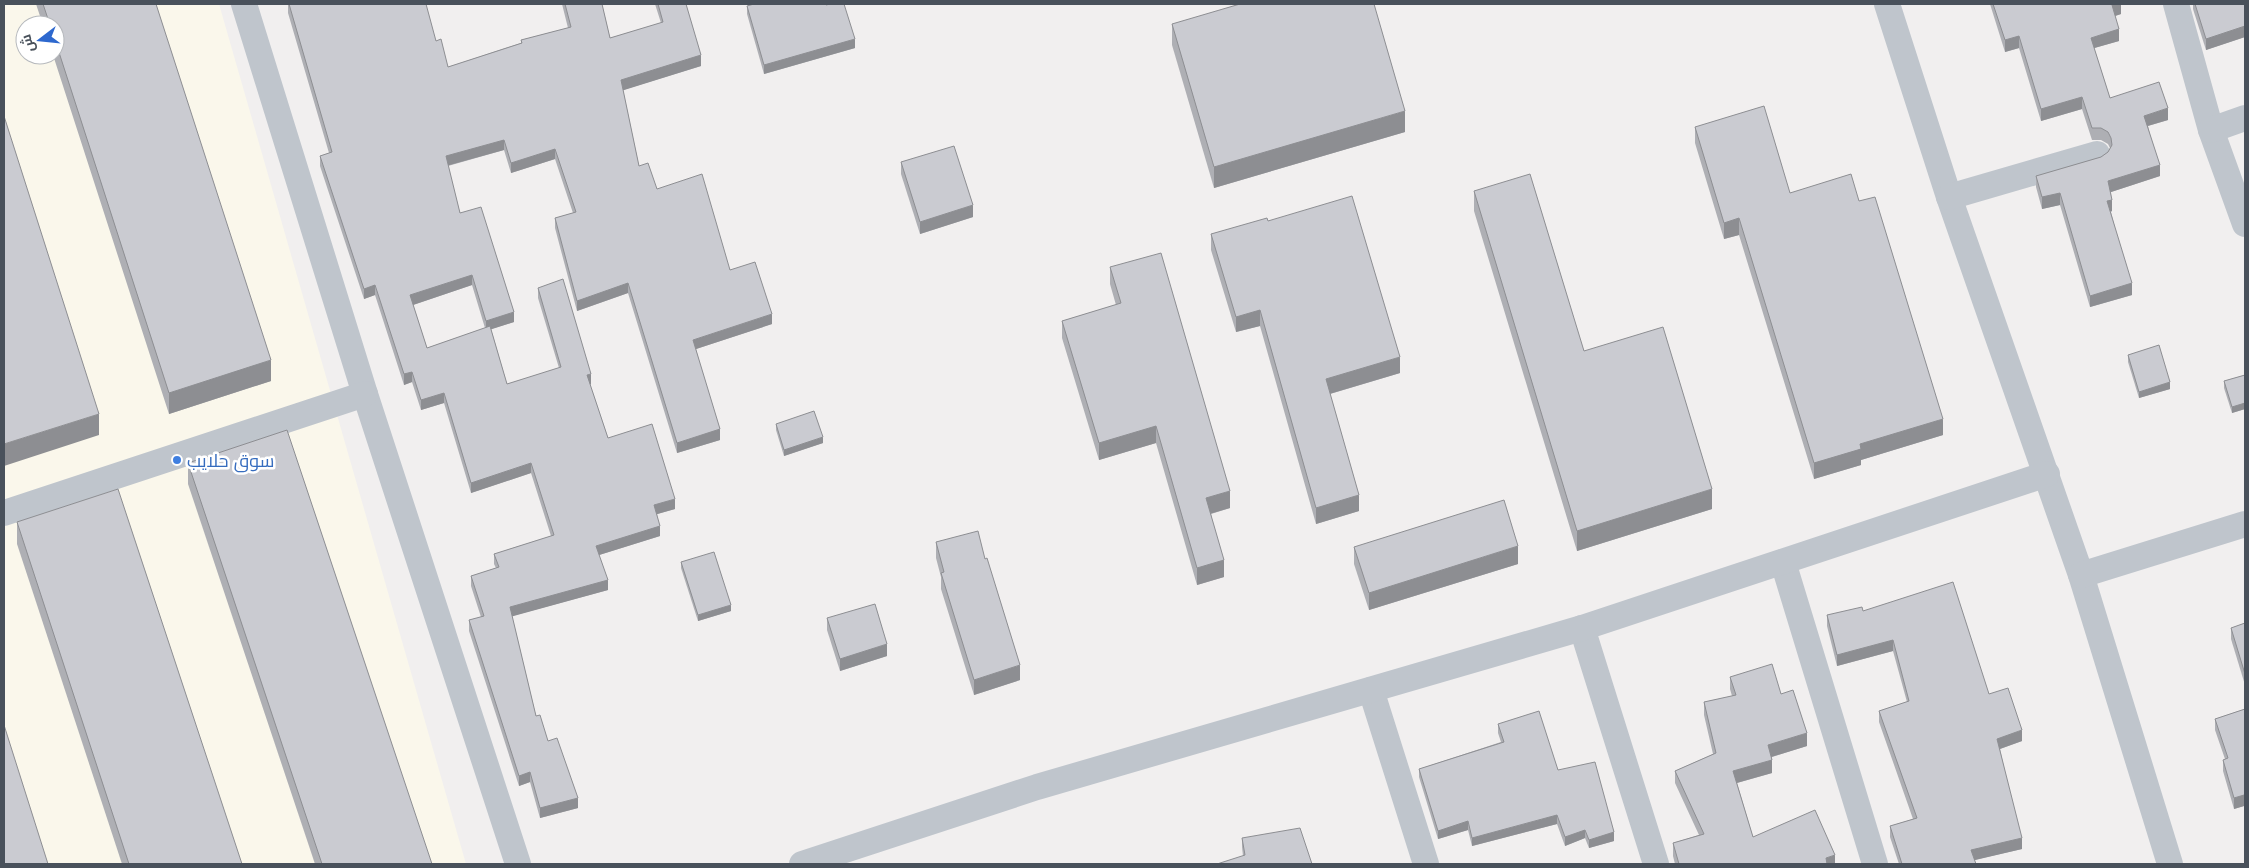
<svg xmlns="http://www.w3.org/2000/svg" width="2249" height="868" font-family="Inter,Cairo,sans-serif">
  <rect width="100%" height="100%" fill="#f1efef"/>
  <path fill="#faf7eb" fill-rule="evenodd" d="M4,4H219L466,864H4ZM25,25H55V55H25Z"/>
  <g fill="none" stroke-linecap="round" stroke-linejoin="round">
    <g stroke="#bfc5cc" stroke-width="26">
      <path d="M244,4L365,394L518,864"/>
      <path d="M1887,4L1949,197L2081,575L2170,864"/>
      <path d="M2176,4L2211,130L2245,224"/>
      <path d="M2211,130L2245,118"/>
      <path d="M1949,197L2097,154"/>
      <path d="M4,513L365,394"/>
      <path d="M1783,562L1875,864"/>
      <path d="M2081,575L2245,524"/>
      <path d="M1582,628L1656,864"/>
      <path d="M1371,690L1426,864"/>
      <path d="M802,864L1037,787L1582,628L2047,474"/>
    </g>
  </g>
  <g fill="#aeafb4" fill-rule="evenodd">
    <path d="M36,4H156L271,381L169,414L53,55H55V25H43Z"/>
    <path d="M288,4L436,41L448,67L521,43V40L568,28L562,4H602L610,38L661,23L655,4H686L701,66L623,90L639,166L657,189L730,270L772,324L696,349L720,440L677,453L628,293L577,311L555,228V218L573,213L555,159L511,173L504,150L448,166L460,213L514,322L491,329L507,384L559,368L538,298V288L591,384L590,385L608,438L675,509L657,514L660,536L599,555L608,590L512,616L536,716L578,808L540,818L530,782L519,786L469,631V620L481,617L471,586V576L496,568L494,564V554L551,536L531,473L471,493L444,403L421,410L412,382L404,385L375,295L364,299L320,166V156L329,153L288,13ZM472,285L485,328L427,348L413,305Z"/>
    <path d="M1990,4H2121V14L2115,16L2119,41L2094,48L2110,98L2168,120L2148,126L2160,176L2111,192L2112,211L2111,212L2132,295L2090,307L2060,205L2042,209L2036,187V176L2101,157L2108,152L2110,148L2108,144L2101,140H2092L2082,109L2041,121L2019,48L2005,52Z"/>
    <path d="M2193,4H2245V37L2206,50L2193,9Z"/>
    <path d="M826,5L855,48L764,74L747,14V6Z"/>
    <path d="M1172,24L1405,132L1214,188L1172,45Z"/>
    <path d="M1695,127L1790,193L1859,201L1943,435L1861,460V465L1814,479L1739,235L1724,239L1695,143Z"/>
    <path d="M901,162L973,217L920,234L901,174Z"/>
    <path d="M1474,191L1584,351L1712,509L1577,551L1474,211Z"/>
    <path d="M1268,221L1400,373L1330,394L1359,511L1316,524L1260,326L1236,332L1211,250V234Z"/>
    <path d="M1110,267L1230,508L1211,514L1224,577L1197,585L1156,443L1099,460L1062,338V321L1116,305L1110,284Z"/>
    <path d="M2128,355L2170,389L2139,398L2128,362Z"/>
    <path d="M2245,375V409L2232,413L2224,388V381Z"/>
    <path d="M776,424L823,443L784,456L776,430Z"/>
    <path d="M188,463L432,864H315L188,484Z"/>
    <path d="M17,522L242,864H122L17,544Z"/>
    <path d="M936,542L985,559L1020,680L974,695L941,589V577L936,558Z"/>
    <path d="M1354,547L1518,564L1369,610L1354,564Z"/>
    <path d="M681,562L731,611L698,621L681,568Z"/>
    <path d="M1863,611L1989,694L2022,741L2000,749L2022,849L1974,860L1976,864H1899L1890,837V826L1913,819L1879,722V711L1907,702L1893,651L1837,666L1827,626V615Z"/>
    <path d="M827,618L887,656L840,671L827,630Z"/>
    <path d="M2245,623V685L2231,639V628Z"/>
    <path d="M1730,677L1781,694L1807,746L1772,757V773L1737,783L1753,837L1835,864H1675L1673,856V843L1699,835L1675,783V771L1713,754L1704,715V702L1732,696L1730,689Z"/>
    <path d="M2245,709V812L2244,806L2234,809L2223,771V760L2225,759L2215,730V719Z"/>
    <path d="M1498,724L1558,770L1614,841L1589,848L1585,838L1565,846L1557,824L1472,846L1468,830L1438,839L1419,777V769L1501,742L1498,733Z"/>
    <path d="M1242,838L1312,864L1243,856L1242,847Z"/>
  </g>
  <g fill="#8d8e92">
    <path d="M2117,4H2121V14L2112,17V5Z"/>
    <path d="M2245,26V37L2206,50V39Z"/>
    <path d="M2119,29V41L2091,49V38Z"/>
    <path d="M2019,36V48L2005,52V40Z"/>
    <path d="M855,39V48L764,74V65Z"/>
    <path d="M701,55V66L621,91V80Z"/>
    <path d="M2082,97V109L2041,121V109Z"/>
    <path d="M2168,108V120L2144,127V116Z"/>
    <path d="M1405,111V132L1214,188V167Z"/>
    <path d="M504,140V150L446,166V156Z"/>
    <path d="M555,149V159L511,173V163Z"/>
    <path d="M2160,165V176L2108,193V181Z"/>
    <path d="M2060,193V205L2042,209V197Z"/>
    <path d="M2112,200V211L2107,212V201Z"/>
    <path d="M973,205V217L920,234V222Z"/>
    <path d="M1739,218V235L1724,239V223Z"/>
    <path d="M472,275V285L410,306V295Z"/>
    <path d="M628,283V293L577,311V301Z"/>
    <path d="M2132,283V295L2090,307V296Z"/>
    <path d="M375,285V295L364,299V289Z"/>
    <path d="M1260,310V326L1236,332V317Z"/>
    <path d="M514,312V322L486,331V321Z"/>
    <path d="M772,314V324L693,350V340Z"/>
    <path d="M1400,357V373L1326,395V379Z"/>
    <path d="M271,360V381L169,414V393Z"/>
    <path d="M412,372V382L404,385V374Z"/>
    <path d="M591,374V384L587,386V375Z"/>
    <path d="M2170,382V389L2139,398V392Z"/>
    <path d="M444,393V403L421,410V400Z"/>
    <path d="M2245,403V409L2232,413V407Z"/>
    <path d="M99,414V435L4,466V444Z"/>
    <path d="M1943,419V435L1861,460V465L1814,479V463L1860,444Z"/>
    <path d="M1156,426V443L1099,460V443Z"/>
    <path d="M720,429V440L677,453V443Z"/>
    <path d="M823,437V443L784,456V450Z"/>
    <path d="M531,463V473L471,493V483Z"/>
    <path d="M1712,489V509L1577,551V531Z"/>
    <path d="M1230,491V508L1206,515V498Z"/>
    <path d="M1359,495V511L1316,524V508Z"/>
    <path d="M675,499V509L654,515V505Z"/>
    <path d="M660,526V536L596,556V546Z"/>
    <path d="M1518,546V564L1369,610V593Z"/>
    <path d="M1224,560V577L1197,585V568Z"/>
    <path d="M608,580V590L510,617V607Z"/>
    <path d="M731,605V611L698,621V615Z"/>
    <path d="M1893,640V651L1837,666V655Z"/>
    <path d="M887,644V656L840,671V659Z"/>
    <path d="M1020,665V680L974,695V680Z"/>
    <path d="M2022,730V741L1997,750V739Z"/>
    <path d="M1807,733V746L1768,758V745Z"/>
    <path d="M1772,760V773L1733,784V771Z"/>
    <path d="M530,772V782L519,786V776Z"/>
    <path d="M2244,795V806L2234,809V798Z"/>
    <path d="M578,798V808L540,818V808Z"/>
    <path d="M1557,815V824L1472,846V838Z"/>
    <path d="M1468,821V830L1438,839V831Z"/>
    <path d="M1585,830V838L1565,846V837Z"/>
    <path d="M1614,832V841L1589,848V840Z"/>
    <path d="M2022,838V849L1971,861V850Z"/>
    <path d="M1835,855V864H1826V858Z"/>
  </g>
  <g fill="#cacbd1" stroke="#8d8e92">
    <path d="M43,4H156L271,360L169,393L55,40V25H50Z"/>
    <path d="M289,4H426L436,41L441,39L448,67L522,43L521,40L571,27L565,4H602L610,38L663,22L658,4H686L701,55L621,80L639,166L648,163L657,189L702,174L730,270L755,262L772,314L693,340L720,429L677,443L628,283L577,301L555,218L576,212L555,149L511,163L504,140L446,156L460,213L481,207L514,312L486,321L472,275L410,295L427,348L490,326L507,384L561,367L538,288L563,279L591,374L587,375L608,438L652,424L675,499L654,505L660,526L596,546L608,580L510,607L536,716L540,715L548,741L557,738L578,798L540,808L530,772L519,776L469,620L484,616L471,576L499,567L494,554L554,535L531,463L471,483L444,393L421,400L412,372L404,374L375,285L364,289L320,156L332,152Z"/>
    <path d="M754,4H825L826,5L830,4H844L855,39L764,65L747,6Z"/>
    <path d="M1240,4H1374L1405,111L1214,167L1172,24Z"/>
    <path d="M1993,4H2117L2112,5L2119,29L2091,38L2110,98L2159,82L2168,108L2144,116L2160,165L2108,181L2112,200L2107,201L2132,283L2090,296L2060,193L2042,197L2036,176L2101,157L2108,152L2112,145L2111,138L2108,132L2101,128H2092L2082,97L2041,109L2019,36L2005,40Z"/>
    <path d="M2195,4H2245V26L2206,39Z"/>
    <path d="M1764,106L1790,193L1851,174L1859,201L1875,197L1943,419L1860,444L1861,449L1814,463L1739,218L1724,223L1695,127Z"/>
    <path d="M4,116L99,414L4,444Z"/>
    <path d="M954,146L973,205L920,222L901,162Z"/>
    <path d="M1530,174L1584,351L1663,327L1712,489L1577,531L1474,191Z"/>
    <path d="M1352,196L1400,357L1326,379L1359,495L1316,508L1260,310L1236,317L1211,234L1267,218L1268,221Z"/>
    <path d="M1161,253L1230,491L1206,498L1224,560L1197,568L1156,426L1099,443L1062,321L1121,303L1110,267Z"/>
    <path d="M2159,345L2170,382L2139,392L2128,355Z"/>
    <path d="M2245,375V403L2232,407L2224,381Z"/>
    <path d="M814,411L823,437L784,450L776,424Z"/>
    <path d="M287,430L432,864H322L188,463Z"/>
    <path d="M118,489L242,864H129L17,522Z"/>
    <path d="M1504,500L1518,546L1369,593L1354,547Z"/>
    <path d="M978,531L985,559L987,558L1020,665L974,680L941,573L944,572L936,542Z"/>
    <path d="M714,552L731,605L698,615L681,562Z"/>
    <path d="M1953,582L1989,694L2008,688L2022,730L1997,739L2022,838L1971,850L1976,864H1902L1890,826L1917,818L1879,711L1909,701L1893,640L1837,655L1827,615L1862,607L1863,611Z"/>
    <path d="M875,604L887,644L840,659L827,618Z"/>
    <path d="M2245,623V674L2231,628Z"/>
    <path d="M1772,664L1781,694L1793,690L1807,733L1768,745L1772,760L1733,771L1753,837L1815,810L1835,855L1826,858L1827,864H1679L1673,843L1704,834L1675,771L1716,753L1704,702L1736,695L1730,677Z"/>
    <path d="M2245,709V801L2244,795L2234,798L2223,760L2228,758L2215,719Z"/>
    <path d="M1539,711L1558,770L1595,762L1614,832L1589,840L1585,830L1565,837L1557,815L1472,838L1468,821L1438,831L1419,769L1504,742L1498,724Z"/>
    <path d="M4,725L48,864H4Z"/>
    <path d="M1300,828L1312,864H1217L1245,855L1242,838Z"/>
  </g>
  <circle fill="#3f7fe0" stroke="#fff" stroke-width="2" cx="177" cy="460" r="5"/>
  <g text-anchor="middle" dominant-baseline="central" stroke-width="5" stroke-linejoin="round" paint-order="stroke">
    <g font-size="18" fill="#366cbe" stroke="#fff" text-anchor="start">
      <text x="187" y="460">سوق حلايب</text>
    </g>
  </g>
  <rect width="2249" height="868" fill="none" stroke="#49515b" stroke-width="10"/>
  <g transform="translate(40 40) rotate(254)"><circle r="24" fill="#ffffff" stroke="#b6b9bd"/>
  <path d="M0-4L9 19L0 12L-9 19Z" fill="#2d68ce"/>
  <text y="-8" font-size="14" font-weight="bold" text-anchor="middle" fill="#49515b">ش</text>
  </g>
</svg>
